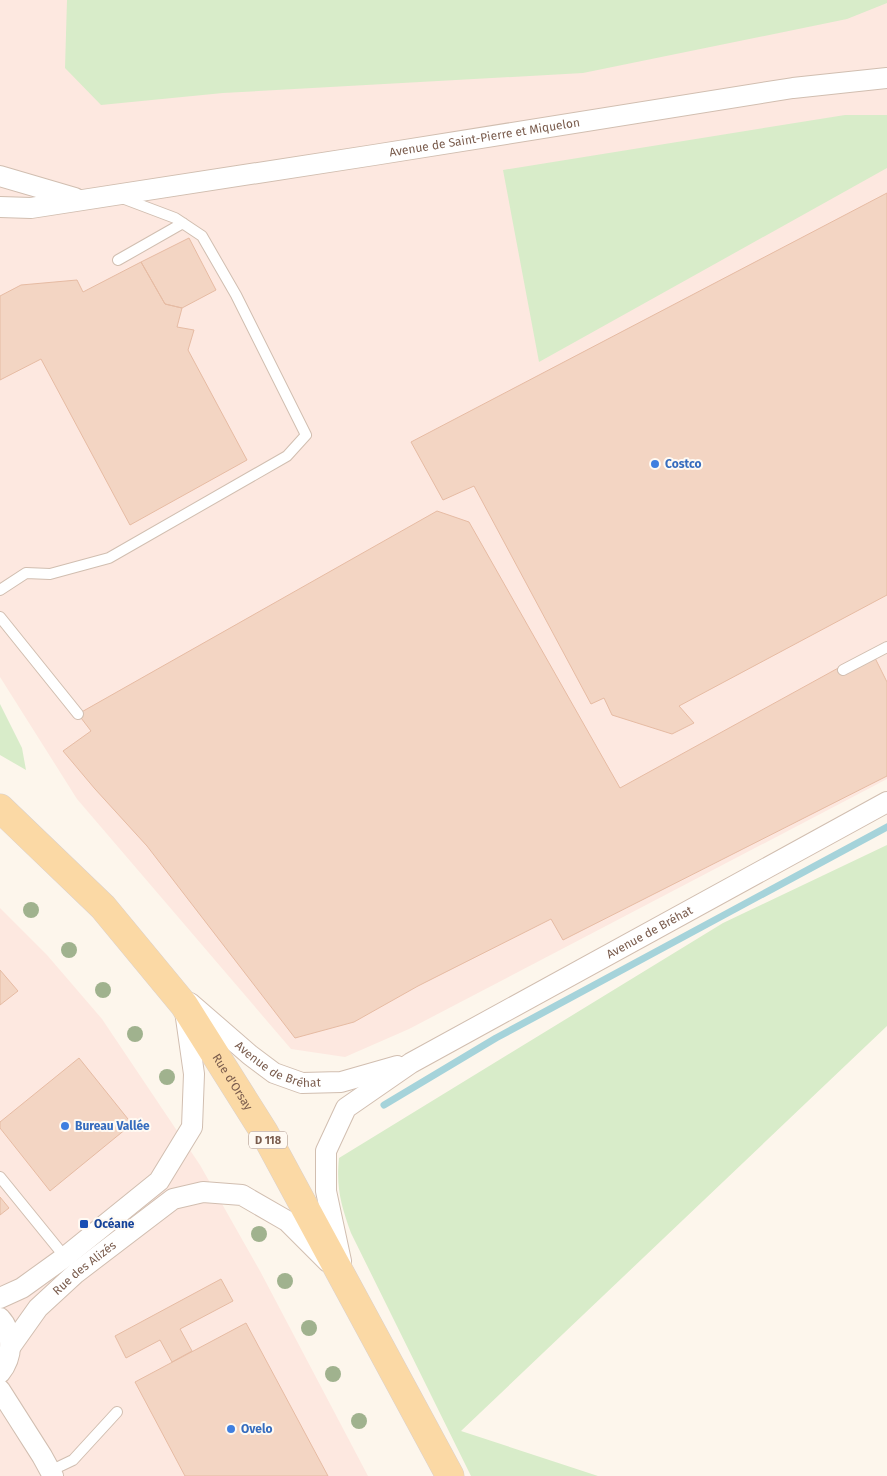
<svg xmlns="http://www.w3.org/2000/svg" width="887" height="1476" font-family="'Fira Sans',sans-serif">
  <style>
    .commercial { fill: #fde8e0 }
    .green { fill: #d8ecc9 }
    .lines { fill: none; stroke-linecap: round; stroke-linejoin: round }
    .stream { stroke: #a5d3da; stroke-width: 7 }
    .building { fill: #f3d5c3; stroke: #e6bba3 }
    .lane-casing { stroke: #d1beb0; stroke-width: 12 }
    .street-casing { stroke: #d1beb0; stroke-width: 22 }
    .primary-casing { stroke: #dad1cd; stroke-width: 29 }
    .lane { stroke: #fff; stroke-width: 10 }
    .street { stroke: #fff; stroke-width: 20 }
    .primary { stroke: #fbd9a5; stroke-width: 28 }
    .tree { fill: #a0b28e }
    .shop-dot { fill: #3f7fe0; stroke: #fffaf3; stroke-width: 2 }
    .transit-dot { fill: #1a4fb4; stroke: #fffaf3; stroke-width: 2 }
    .labels { text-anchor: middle; stroke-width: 4; stroke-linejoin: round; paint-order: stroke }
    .shield { fill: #fffaf3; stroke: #a28b7f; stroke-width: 1 }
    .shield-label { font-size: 11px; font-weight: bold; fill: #7a5c4d }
    .street-label { font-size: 12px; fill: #7a5c4d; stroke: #fffaf3 }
    .shop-label { font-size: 12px; font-weight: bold; fill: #366cbe; stroke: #fffaf3; text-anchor: start }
    .transit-label { font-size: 12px; font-weight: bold; fill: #164399; stroke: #fffaf3; text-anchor: start }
  </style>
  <rect width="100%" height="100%" fill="#fdf6ec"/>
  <path class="commercial" d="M0 0H887V779L409 1029 345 1057 291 1049 77 799 0 677Z
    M0 908 47 955 102 1019 200 1165 260 1271 368 1476H0Z"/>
  <path class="green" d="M67 0H887V3L847 19 583 73 223 93 101 105 65 68Z
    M845 115H887V168L539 362 503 170Z
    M0 704 22 748 26 770 0 755Z
    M887 845V1026L461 1431 598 1476H471L351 1233C341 1205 336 1188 339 1158L723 923Z"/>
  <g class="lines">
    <path class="stream" d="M384 1105 496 1038 887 827"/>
  </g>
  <path class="building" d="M887 193V595L679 706 694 723 672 734 612 715 604 698 591 704 474 486 443 500 411 442Z
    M189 238 216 290 182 308 165 304 141 262Z
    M141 262 165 304 182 308 177 327 194 330 188 350 247 460 130 525 41 359 0 380V296L21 285 77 280 83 292Z
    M437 511 469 522 620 788 871 650 887 682V776L563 940 551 919 418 986 354 1022 295 1038 147 846 95 789 63 751 91 731 78 714Z
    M0 970 18 991 0 1005Z
    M79 1058 132 1124 50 1191 0 1128V1122Z
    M0 1197 9 1208 0 1215Z
    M221 1279 233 1301 180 1329 192 1351 172 1362 160 1340 126 1358 115 1336Z
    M246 1323 328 1476H185L135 1382Z"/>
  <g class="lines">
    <defs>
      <path id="lane" d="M118 260 183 223
        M0 590 26 573 50 574 109 558 287 456 306 435 236 295 202 236 175 218 122 198
        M0 617 78 714
        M843 670 887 647
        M0 1177 65 1257
        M50 1471 73 1460 117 1412"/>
      <g id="street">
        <path d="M0 176 75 198"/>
        <path id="s1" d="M0 207 31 208 374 155 793 88 887 78"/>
        <path id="s2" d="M190 1003 250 1055 274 1073 302 1083 341 1082 397 1066"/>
        <path id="s3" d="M341 1261 326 1191V1151L346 1108 411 1063 887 802"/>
        <path d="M0 1298 22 1288 65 1257 159 1181 192 1127 194 1074 185 1011"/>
        <path d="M0 1318C14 1333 13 1357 0 1373"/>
        <path id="s4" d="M11 1346 38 1308 76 1273 173 1199 203 1192 242 1195 287 1221 328 1262"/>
        <path d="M0 1390 42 1456 53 1476"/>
      </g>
      <g id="primary">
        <path id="s5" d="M0 808 103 907 184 1005 264 1132 450 1476"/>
      </g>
    </defs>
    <use href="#lane" class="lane-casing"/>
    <use href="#street" class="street-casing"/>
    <use href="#primary" class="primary-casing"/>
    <use href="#lane" class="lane"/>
    <use href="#street" class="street"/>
    <use href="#primary" class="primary"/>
  </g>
  <g class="tree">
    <circle cx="31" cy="910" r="8"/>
    <circle cx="69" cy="950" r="8"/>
    <circle cx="103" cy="990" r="8"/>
    <circle cx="135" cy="1034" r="8"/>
    <circle cx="167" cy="1077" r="8"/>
    <circle cx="259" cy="1234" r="8"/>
    <circle cx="285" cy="1281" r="8"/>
    <circle cx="309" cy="1328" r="8"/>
    <circle cx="333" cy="1374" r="8"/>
    <circle cx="359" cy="1421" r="8"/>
  </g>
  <g class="shop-dot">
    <circle cx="655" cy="464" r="5"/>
    <circle cx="65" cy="1126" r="5"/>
    <circle cx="231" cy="1429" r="5"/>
  </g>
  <rect class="transit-dot" x="79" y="1219" width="10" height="10" rx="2.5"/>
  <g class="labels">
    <rect class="shield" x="249" y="1131.5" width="38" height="17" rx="4"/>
    <g class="shield-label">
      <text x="268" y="1144">D 118</text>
    </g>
    <g class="street-label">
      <text dy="4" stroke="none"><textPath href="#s1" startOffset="490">Avenue de Saint-Pierre et Miquelon</textPath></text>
      <text dy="4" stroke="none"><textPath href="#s3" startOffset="510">Avenue de Bréhat</textPath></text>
      <text dy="4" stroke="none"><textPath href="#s2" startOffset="110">Avenue de Bréhat</textPath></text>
      <text dy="4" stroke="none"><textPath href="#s5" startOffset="361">Rue d'Orsay</textPath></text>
      <text dy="4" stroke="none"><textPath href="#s4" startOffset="108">Rue des Alizés</textPath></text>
    </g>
    <g class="shop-label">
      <text x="665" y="468">Costco</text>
      <text x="75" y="1130">Bureau Vallée</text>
      <text x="241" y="1433">Ovelo</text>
    </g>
    <g class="transit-label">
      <text x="94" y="1228">Océane</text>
    </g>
  </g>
</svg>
